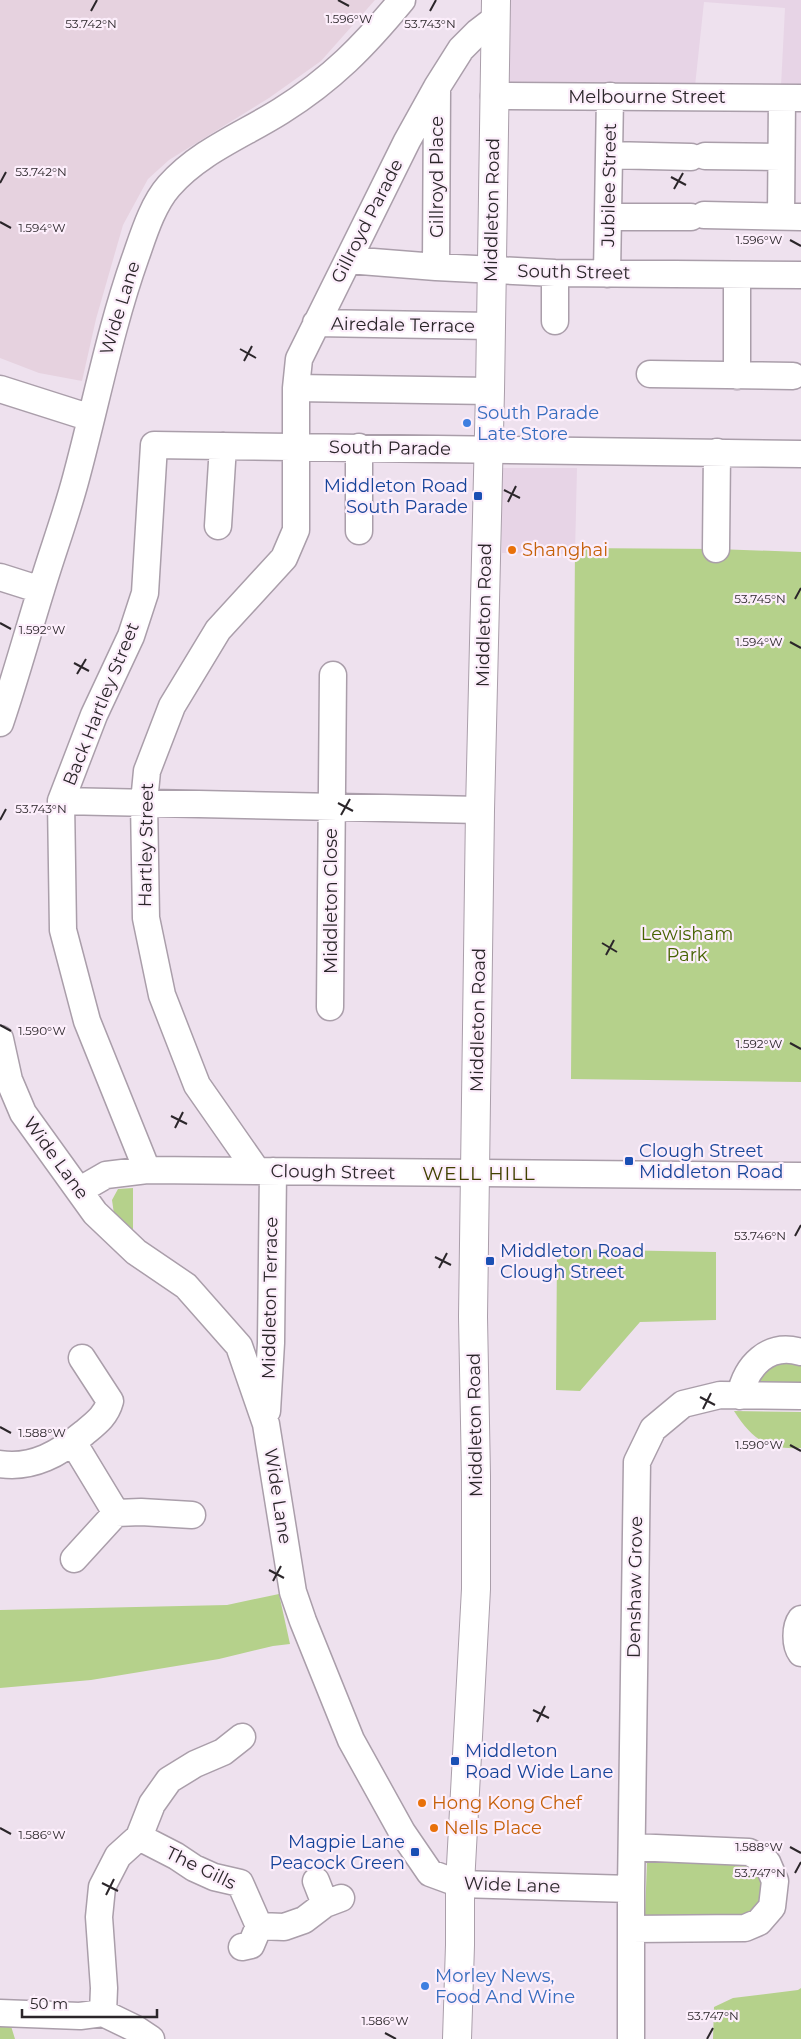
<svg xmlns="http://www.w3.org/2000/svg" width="801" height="2039" font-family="Montserrat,sans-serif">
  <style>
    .built { fill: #e7d4e6 }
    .industrial { fill: #e6d2df }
    .green { fill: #b5d18b }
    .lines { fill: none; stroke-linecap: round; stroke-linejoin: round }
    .minor-casing { stroke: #aa9eaa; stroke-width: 29 }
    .major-casing { stroke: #aa9eaa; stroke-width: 30 }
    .minor { stroke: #fff; stroke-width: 26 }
    .major { stroke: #fff; stroke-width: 28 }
    .ticks { fill: none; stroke: #2b262a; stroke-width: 2 }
    .shop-dot { fill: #3f7fe0; stroke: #fceefb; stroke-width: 2 }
    .transit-dot { fill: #1a4fb4; stroke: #fceefb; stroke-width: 2 }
    .food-dot { fill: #e8710a; stroke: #fceefb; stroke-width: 2 }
    .labels { text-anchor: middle; stroke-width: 4.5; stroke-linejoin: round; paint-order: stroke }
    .street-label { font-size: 18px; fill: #2b262a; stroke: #fceefb }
    .shop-label { font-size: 18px; fill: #366cbe; stroke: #fceefb; text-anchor: start }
    .transit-label { font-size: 18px; fill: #164399; stroke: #fceefb; text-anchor: start }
    .food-label { font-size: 18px; fill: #c56008; stroke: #fceefb; text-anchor: start }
    .park-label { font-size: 18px; fill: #466201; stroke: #fceefb }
    .neighbourhood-label { font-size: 19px; letter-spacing: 1px; fill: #414100; stroke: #fceefb }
    .ticks-label { font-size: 12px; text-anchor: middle; fill: #2b262a; stroke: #fceefb; stroke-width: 4.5; stroke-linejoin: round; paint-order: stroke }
  </style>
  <rect width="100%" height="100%" fill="#eee1ee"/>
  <path class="built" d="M509 0H801V86H781L785 8 704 2 695 86 506 82Z
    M502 468H577L575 554 502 553Z"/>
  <path class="industrial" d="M0 0H375L321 61 269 98 169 160 148 179 123 225 96 319 82 381 39 373 0 358Z"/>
  <path class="green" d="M575 548 716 549 801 552V1082L571 1079Z
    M133 1188V1230L114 1214 112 1200 118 1189Z
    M557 1249 716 1252V1320L640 1322 580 1391 556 1390Z
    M801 1362V1382H753L771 1364Z
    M734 1411 801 1412V1448C767 1450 752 1439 734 1411Z
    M279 1594 290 1644 273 1646 219 1659 91 1680 0 1688V1610L227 1605Z
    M653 1857 743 1859 760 1872 766 1892 751 1918 650 1919 645 1915 647 1862Z
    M801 1988V2039H713L714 2007 733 1998 798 1990Z
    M0 2025 11 2026 15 2039H0Z"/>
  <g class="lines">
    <defs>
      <path id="minor" d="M494 96 801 98
        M609 155 691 157
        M705 156 781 157
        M704 215 801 217
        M781 216 782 98
        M608 217H691
        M348 260 436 267 555 273 801 275
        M436 267 437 90
        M555 273V321
        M607 274 610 96
        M316 323 491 326
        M650 374 793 376
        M737 376V275
        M296 388 490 391
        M0 389 91 418
        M359 447V531
        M218 526 223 446
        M716 549 717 452
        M0 577 41 590
        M0 723C15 679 27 635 41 590 52 553 66 516 76 478 96 404 110 329 136 256 144 233 153 204 169 186 200 151 243 135 281 111 332 79 364 46 402 0
        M61 801 480 810
        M330 1007 333 675
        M0 1039 9 1080 23 1113 95 1213 136 1252 186 1286 239 1346 266 1424 293 1592 303 1621 351 1740 402 1832 430 1873 460 1884 631 1889
        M147 1170 87 1021 63 930 61 801 94 715 131 636 145 593 154 445 801 454
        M257 1171 197 1085 162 995 146 918 144 802 147 771 172 706 218 630 284 558 296 530V388L299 359 407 141 437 87 461 49 478 32 495 19
        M80 1190 106 1175 147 1170 801 1176
        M740 1396C746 1366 768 1342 801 1352
        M267 1411 271 1343 273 1171
        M73 1442 116 1513
        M0 1464C33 1469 60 1453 84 1433 96 1423 106 1416 110 1401L82 1358
        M74 1559 116 1513 141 1512 192 1515
        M801 1619C795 1627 795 1645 801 1653
        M139 1837 176 1856 194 1868 214 1877 240 1883 259 1926 284 1927 304 1920 325 1904 341 1898
        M316 1881 325 1904
        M632 1929 745 1928 759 1922 772 1907 775 1881 767 1862 749 1852 632 1847
        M242 1947 251 1945 259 1926
        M0 2013 80 2016 103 2013 136 2029 151 2039
        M103 2013 104 1988 99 1917 102 1887 118 1856 139 1837 152 1804 169 1780 195 1764 223 1752 242 1737
        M631 2039V1889L637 1462 653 1429 683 1404 720 1395 801 1396"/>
      <path id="major" d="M457 2039 460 1945V1884L476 1589V1476L473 1317 480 810 490 391 496 0"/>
    </defs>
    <use href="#minor" class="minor-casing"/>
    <use href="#major" class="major-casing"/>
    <use href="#minor" class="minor"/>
    <use href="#major" class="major"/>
  </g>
  <path class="ticks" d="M338 0 349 6M91 11 97 0M430 11 436 0M671 177 686 185M0 183 6 172M674 189 683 173M0 222 11 228M790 240 801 246M240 349 256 358M244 361 252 346M504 490 520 498M508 502 516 486M795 599 801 588M0 623 11 629M790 642 801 648M74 663 89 671M77 674 86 659M338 803 353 811M341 815 350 799M0 820 6 809M602 943 617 952M606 955 614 940M0 1025 11 1031M790 1043 801 1049M171 1116 187 1124M175 1128 183 1112M795 1236 801 1225M435 1257 451 1265M439 1268 447 1253M700 1397 715 1405M703 1409 711 1393M0 1427 11 1433M790 1445 801 1451M269 1570 284 1578M273 1581 281 1566M533 1710 549 1718M537 1722 545 1706M0 1828 11 1834M790 1847 801 1853M795 1873 801 1862M102 1883 118 1891M106 1895 114 1879M385 2033 396 2039M707 2039 713 2028"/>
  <g class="shop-dot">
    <circle cx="467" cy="423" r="5"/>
    <circle cx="425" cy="1986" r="5"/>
  </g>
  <g class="transit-dot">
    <rect x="473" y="491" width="10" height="10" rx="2.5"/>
    <rect x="624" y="1156" width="10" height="10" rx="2.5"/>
    <rect x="485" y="1256" width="10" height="10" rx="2.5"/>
    <rect x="450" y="1756" width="10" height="10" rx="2.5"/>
    <rect x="410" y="1847" width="10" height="10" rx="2.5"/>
  </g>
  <g class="food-dot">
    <circle cx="512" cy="550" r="5"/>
    <circle cx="422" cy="1803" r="5"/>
    <circle cx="434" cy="1828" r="5"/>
  </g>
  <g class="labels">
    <g class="street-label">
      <text x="647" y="103">Melbourne Street</text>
      <text transform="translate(437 177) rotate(-90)" y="6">Gillroyd Place</text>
      <text transform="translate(609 185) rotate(-89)" y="6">Jubilee Street</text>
      <text transform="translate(492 210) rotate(-89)" y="6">Middleton Road</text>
      <text transform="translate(367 221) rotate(-63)" y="6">Gillroyd Parade</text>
      <text transform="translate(574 272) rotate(1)" y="6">South Street</text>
      <text transform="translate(120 308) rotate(-73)" y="6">Wide Lane</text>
      <text transform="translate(403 325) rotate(1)" y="6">Airedale Terrace</text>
      <text transform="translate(390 448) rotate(1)" y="6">South Parade</text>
      <text transform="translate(484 615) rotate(-89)" y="6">Middleton Road</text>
      <text transform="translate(101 704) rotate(-68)" y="6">Back Hartley Street</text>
      <text transform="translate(146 845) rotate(-89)" y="6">Hartley Street</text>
      <text transform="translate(331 901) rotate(-90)" y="6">Middleton Close</text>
      <text transform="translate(478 1020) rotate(-89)" y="6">Middleton Road</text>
      <text transform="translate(56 1158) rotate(54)" y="6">Wide Lane</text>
      <text transform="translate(333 1172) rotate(1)" y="6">Clough Street</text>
      <text transform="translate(270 1298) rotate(-89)" y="6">Middleton Terrace</text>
      <text transform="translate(475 1425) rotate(-91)" y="6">Middleton Road</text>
      <text transform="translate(278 1496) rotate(81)" y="6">Wide Lane</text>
      <text transform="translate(635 1587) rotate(-89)" y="6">Denshaw Grove</text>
      <text transform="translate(201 1868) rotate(26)" y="6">The Gills</text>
      <text transform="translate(512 1885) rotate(2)" y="6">Wide Lane</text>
    </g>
    <g class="shop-label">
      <text x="477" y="419">South Parade<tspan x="477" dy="21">Late Store</tspan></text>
      <text x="435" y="1982">Morley News,<tspan x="435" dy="21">Food And Wine</tspan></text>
    </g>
    <g class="transit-label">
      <text x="468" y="492" text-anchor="end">Middleton Road<tspan x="468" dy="21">South Parade</tspan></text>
      <text x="639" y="1157">Clough Street<tspan x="639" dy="21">Middleton Road</tspan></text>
      <text x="500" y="1257">Middleton Road<tspan x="500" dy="21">Clough Street</tspan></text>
      <text x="465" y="1757">Middleton<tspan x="465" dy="21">Road Wide Lane</tspan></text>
      <text x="405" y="1848" text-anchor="end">Magpie Lane<tspan x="405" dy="21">Peacock Green</tspan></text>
    </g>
    <g class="food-label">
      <text x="522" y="556">Shanghai</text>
      <text x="432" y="1809">Hong Kong Chef</text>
      <text x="444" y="1834">Nells Place</text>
    </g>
    <g class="park-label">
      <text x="687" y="940">Lewisham<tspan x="687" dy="21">Park</tspan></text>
    </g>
    <g class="neighbourhood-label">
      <text x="479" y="1180">WELL HILL</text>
    </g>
  </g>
  <g class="ticks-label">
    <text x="349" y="23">1.596°W</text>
    <text x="91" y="28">53.742°N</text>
    <text x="430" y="28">53.743°N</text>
    <text x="41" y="176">53.742°N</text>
    <text x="42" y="232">1.594°W</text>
    <text x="759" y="244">1.596°W</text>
    <text x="760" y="603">53.745°N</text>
    <text x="42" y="634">1.592°W</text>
    <text x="759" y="646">1.594°W</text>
    <text x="41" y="813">53.743°N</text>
    <text x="42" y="1035">1.590°W</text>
    <text x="759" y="1048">1.592°W</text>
    <text x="760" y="1240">53.746°N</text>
    <text x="42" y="1437">1.588°W</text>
    <text x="759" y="1449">1.590°W</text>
    <text x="42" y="1839">1.586°W</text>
    <text x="759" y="1851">1.588°W</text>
    <text x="760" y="1877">53.747°N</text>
    <text x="713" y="2020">53.747°N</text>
    <text x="385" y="2025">1.586°W</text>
  </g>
  <path d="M22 2009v8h135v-8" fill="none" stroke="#2b262a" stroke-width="2.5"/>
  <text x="30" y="2009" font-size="15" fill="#2b262a" stroke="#fceefb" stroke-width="4" paint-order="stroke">50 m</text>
</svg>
